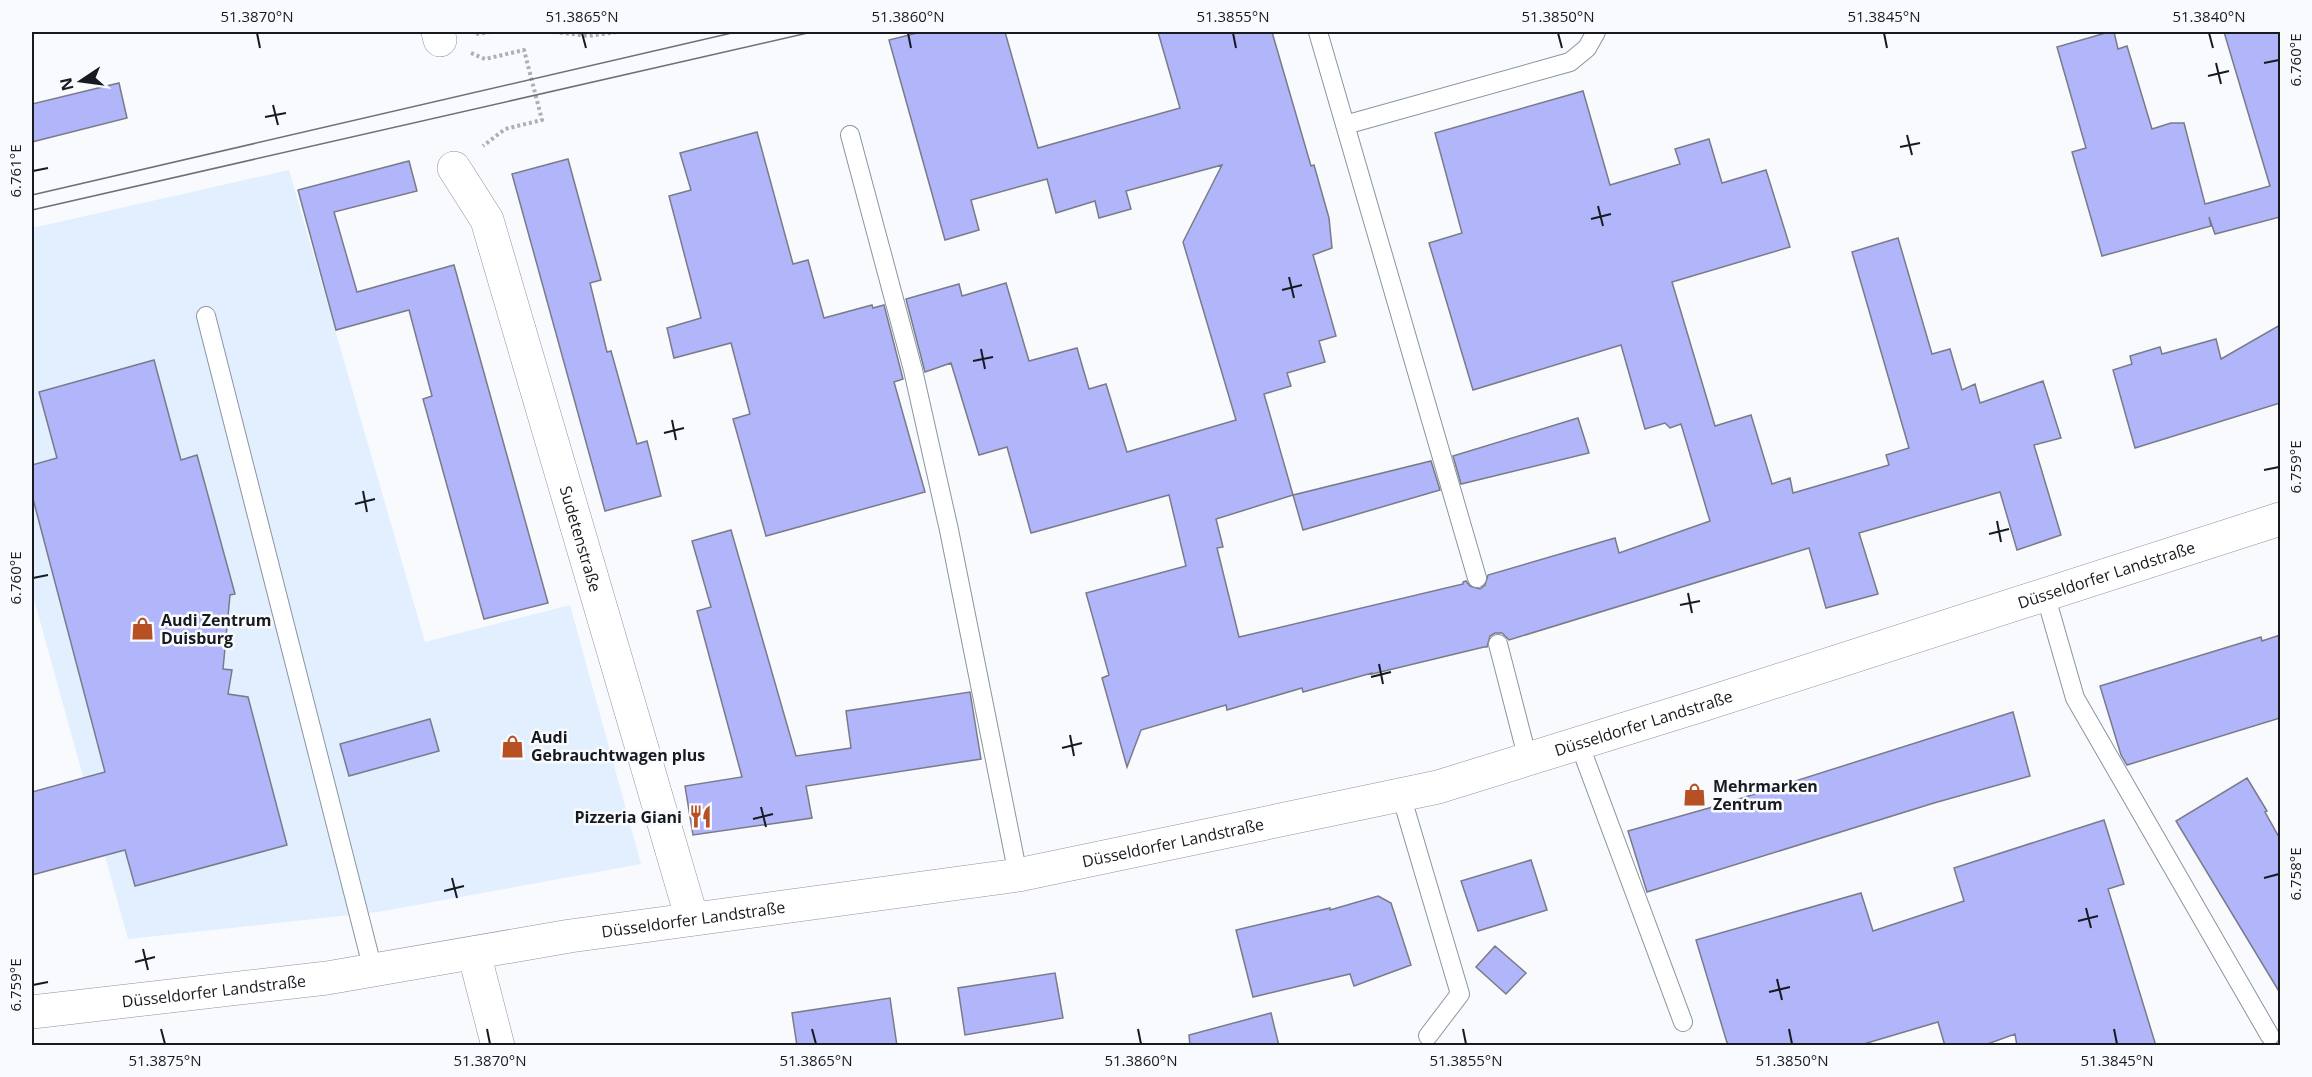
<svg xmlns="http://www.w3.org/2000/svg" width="2312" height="1077" font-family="'Open Sans',sans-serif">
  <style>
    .built { fill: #e1efff }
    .building { fill: #b1b5f9; stroke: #797b89; stroke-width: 1.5 }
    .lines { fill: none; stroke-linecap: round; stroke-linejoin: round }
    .lane-casing { stroke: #8a95a1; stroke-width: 20 }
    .street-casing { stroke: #8a95a1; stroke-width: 34 }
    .secondary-casing { stroke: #8a95a1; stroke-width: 34 }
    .path { stroke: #adb0b3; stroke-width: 4; stroke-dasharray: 3 3; stroke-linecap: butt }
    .lane { stroke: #fff; stroke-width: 18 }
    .street { stroke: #fff; stroke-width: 33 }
    .secondary { stroke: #fff; stroke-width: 33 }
    .tram { stroke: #6d7075; stroke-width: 1.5 }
    .ticks { fill: none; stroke: #171b20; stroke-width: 2 }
    .labels { text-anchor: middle; stroke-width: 5; stroke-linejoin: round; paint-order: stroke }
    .street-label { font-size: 16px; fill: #171b20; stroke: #f8fafd }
    .poi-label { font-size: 16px; font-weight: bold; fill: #171b20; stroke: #f8fafd; text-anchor: start }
    .neatline { fill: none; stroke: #171b20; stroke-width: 2 }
    .ticks-label { font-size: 15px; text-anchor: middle; fill: #171b20 }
  </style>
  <rect width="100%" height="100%" fill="#f8fafd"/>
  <path class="built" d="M289 170 425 642 570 605 641 864 378 912 128 939 32 592V228Z"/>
  <path class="building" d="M921 32H1005L1038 148 1180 108 1158 32H1272L1311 166 1314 165 1329 218 1332 248 1313 255 1336 336 1319 341 1325 362 1287 373 1291 386 1264 394 1293 495 1431 461 1440 490 1303 530 1293 495 1216 519 1223 547 1217 548 1239 637 1463 584V582L1466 581 1470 586 1480 589 1485 585 1488 575 1615 538 1619 553 1710 521 1681 424 1670 428 1665 423 1645 429 1621 345 1473 390 1429 243 1462 233 1435 133 1583 91 1610 185 1680 164 1675 149 1709 139 1722 183 1766 170 1790 247 1672 282 1715 426 1751 415 1772 484 1790 478 1793 493 1889 465 1886 455 1909 448 1852 252 1898 238 1932 354 1950 349 1962 390 1975 384 1980 403 2043 381 2061 438 2034 445 2061 535 2017 550 2000 492 1859 533 1878 594 1826 608 1809 548 1509 640 1502 633H1495L1490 636 1487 647H1484L1372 674V673L1303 692 1302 688 1227 710 1226 705 1141 730 1127 767 1102 678 1109 675 1086 593 1186 566 1169 495 1031 533 1007 447 979 455 951 363 925 372 906 299 959 284 962 296 1006 283 1029 361 1077 348 1089 389 1106 384 1127 452 1236 420 1183 242 1222 165 1126 191 1131 209 1099 218 1095 201 1056 213 1047 179 971 200 979 230 945 240 889 40Z
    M2109 32H2114L2118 49 2127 46 2152 129 2171 123H2184L2205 204 2270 186 2224 32H2280V217L2215 234 2209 217 2211 226 2102 256 2072 152 2086 148 2057 47Z
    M119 83 127 118 32 142V104Z
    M757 132 793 264 808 260 824 318 872 305 873 308 884 305 903 379 894 382 925 492 766 536 733 419 750 414 731 343 674 358 667 328 701 318 669 196 691 190 680 153Z
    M568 159 601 280 590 283 607 352 611 351 637 444 647 441 661 496 605 511 512 174Z
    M409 161 417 191 334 212 357 292 454 265 548 603 484 619 423 399 432 396 409 310 336 330 298 190Z
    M2280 325V403L2135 448 2113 370 2132 364 2130 356 2160 347 2162 354 2216 339 2221 359Z
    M154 360 181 460 197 455 235 594 230 595 223 669 232 670 228 694 248 697 287 845 135 886 125 850 32 875V792L105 772 32 495V465L57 458 39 392Z
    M1578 418 1589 453 1461 484 1453 456Z
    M731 530 796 756 851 748 846 711 970 692 981 759 806 786 812 818 693 835 685 786 742 777 697 611 711 607 692 541Z
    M2280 635V718L2127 765 2121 755 2100 686 2261 637 2262 641Z
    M2013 712 2030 776 1934 803 1647 892 1628 831 1723 804Z
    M430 719 439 751 349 776 340 744Z
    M2247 778 2267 811 2265 812 2280 839V993L2176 821Z
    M2104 820 2124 884 2108 889 2156 1046H2017L2015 1034 1982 1046H1945L1938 1022 1857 1046H1728L1696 940 1861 893 1873 931 1964 901 1954 868Z
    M1531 860 1547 910 1478 931 1461 881Z
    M1378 896 1391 903 1411 965 1354 986 1350 974 1253 997 1236 930 1330 908V910Z
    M1495 946 1526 973 1506 994 1476 967Z
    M1055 973 1063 1018 965 1035 958 988Z
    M890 998 897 1046H797L792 1013Z
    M1271 1013 1279 1046H1190L1189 1035Z"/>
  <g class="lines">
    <defs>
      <path id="lane" d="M1318 32 1477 578
        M1345 125 1570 62 1587 48 1596 32
        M850 135 913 370 949 530 1018 875
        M206 316 373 970
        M2045 594 2075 698 2270 1036
        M1498 644 1528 760
        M1579 743 1683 1022
        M1401 795 1460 994 1428 1036"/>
      <g id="street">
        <path d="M438 32 440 40"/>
        <path id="s1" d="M454 168 487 220 692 919"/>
        <path d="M474 953 498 1046"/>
      </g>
      <g id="secondary">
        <path id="s2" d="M32 1012 327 978 570 936 1018 875 1438 787 1699 706 2280 519"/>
      </g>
    </defs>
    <use href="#lane" class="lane-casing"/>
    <use href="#street" class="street-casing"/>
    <use href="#secondary" class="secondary-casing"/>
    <path class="path" d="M554 32 589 36 617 32
      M476 34 490 32
      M471 53 485 59 524 50 542 120 505 129 483 146"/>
    <use href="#lane" class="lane"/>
    <use href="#street" class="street"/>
    <use href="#secondary" class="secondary"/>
    <path class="tram" d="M32 195 736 32
      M32 210 812 32"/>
  </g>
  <path class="ticks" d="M257 33 260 48M582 33 586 48M908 33 911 48M1233 33 1236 48M1558 33 1562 48M1884 33 1887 48M2209 33 2213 48M2216 63 2221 84M2264 63 2279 60M2208 76 2229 71M273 105 278 125M265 117 286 113M1907 135 1912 155M1900 147 1920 143M33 171 48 168M1598 206 1603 226M1591 219 1611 214M1289 277 1294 298M1282 290 1302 285M981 349 985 369M973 361 993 357M672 420 676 440M664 433 684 428M2264 470 2279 467M363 491 367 512M355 504 375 499M1997 521 2001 542M1989 534 2009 529M33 578 48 575M1688 593 1692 613M1680 605 1700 601M1379 664 1383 684M1371 677 1391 672M1070 735 1074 756M1062 748 1082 743M761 807 766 827M753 819 773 814M452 878 457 898M2264 878 2279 874M444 891 464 886M2086 908 2091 928M2078 921 2098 916M143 949 148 970M135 962 155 957M1777 979 1782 1000M33 985 48 982M1769 992 1790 987M161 1029 165 1044M487 1029 490 1044M812 1029 816 1044M1138 1029 1141 1044M1463 1029 1466 1044M1789 1029 1792 1044M2114 1029 2117 1044"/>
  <defs>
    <symbol id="shop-bare" viewBox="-9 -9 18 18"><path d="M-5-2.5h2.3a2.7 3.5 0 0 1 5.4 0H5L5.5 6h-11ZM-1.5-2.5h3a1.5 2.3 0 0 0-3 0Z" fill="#b75124" stroke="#f8fafd" stroke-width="2.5" paint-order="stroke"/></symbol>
    <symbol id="restaurant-bare" viewBox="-9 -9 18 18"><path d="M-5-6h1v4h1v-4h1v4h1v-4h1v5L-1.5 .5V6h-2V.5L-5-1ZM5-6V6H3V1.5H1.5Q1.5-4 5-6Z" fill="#b75124" stroke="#f8fafd" stroke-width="2.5" paint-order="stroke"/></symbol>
  </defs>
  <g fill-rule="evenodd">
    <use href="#shop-bare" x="126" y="612" width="33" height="33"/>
    <use href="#shop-bare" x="496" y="730" width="33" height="33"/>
    <use href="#shop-bare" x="1678" y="778" width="33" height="33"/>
    <use href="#restaurant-bare" x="684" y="800" width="33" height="33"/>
  </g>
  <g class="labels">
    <g class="street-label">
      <text dy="6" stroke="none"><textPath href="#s1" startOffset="394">Sudetenstraße</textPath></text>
      <text dy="6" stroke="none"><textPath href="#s2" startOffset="2126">Düsseldorfer Landstraße</textPath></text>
      <text dy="6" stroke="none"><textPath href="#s2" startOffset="1640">Düsseldorfer Landstraße</textPath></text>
      <text dy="6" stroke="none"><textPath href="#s2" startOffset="1154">Düsseldorfer Landstraße</textPath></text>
      <text dy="6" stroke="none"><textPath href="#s2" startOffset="668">Düsseldorfer Landstraße</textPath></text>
      <text dy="6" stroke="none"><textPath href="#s2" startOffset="183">Düsseldorfer Landstraße</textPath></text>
    </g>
    <g class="poi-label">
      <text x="161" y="626">Audi Zentrum<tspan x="161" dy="18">Duisburg</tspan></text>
      <text x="531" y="743">Audi<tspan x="531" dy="18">Gebrauchtwagen plus</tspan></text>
      <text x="1713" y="792">Mehrmarken<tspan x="1713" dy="18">Zentrum</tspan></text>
      <text x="682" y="823" text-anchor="end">Pizzeria Giani</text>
    </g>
  </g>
  <rect width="2312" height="1077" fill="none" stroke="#f8fafd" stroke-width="66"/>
  <g transform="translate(81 81) rotate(257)" stroke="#f8fafd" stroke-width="4.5" paint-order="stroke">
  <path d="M0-4.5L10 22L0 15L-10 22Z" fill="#171b20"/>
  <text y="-9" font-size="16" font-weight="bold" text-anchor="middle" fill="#171b20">N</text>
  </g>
  <rect x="33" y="33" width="2246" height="1011" class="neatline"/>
  <g class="ticks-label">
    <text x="257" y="22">51.3870°N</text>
    <text x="582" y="22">51.3865°N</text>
    <text x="908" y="22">51.3860°N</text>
    <text x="1233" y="22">51.3855°N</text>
    <text x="1558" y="22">51.3850°N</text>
    <text x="1884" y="22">51.3845°N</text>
    <text x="2209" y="22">51.3840°N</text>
    <text transform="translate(2296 60) rotate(-90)" y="5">6.760°E</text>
    <text transform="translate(16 171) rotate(-90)" y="5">6.761°E</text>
    <text transform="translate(2296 467) rotate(-90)" y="5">6.759°E</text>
    <text transform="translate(16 578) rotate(-90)" y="5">6.760°E</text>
    <text transform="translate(2296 874) rotate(-90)" y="5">6.758°E</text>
    <text transform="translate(16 985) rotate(-90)" y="5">6.759°E</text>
    <text x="165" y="1066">51.3875°N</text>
    <text x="490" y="1066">51.3870°N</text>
    <text x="816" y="1066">51.3865°N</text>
    <text x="1141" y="1066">51.3860°N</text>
    <text x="1466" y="1066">51.3855°N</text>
    <text x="1792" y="1066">51.3850°N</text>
    <text x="2117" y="1066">51.3845°N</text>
  </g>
</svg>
